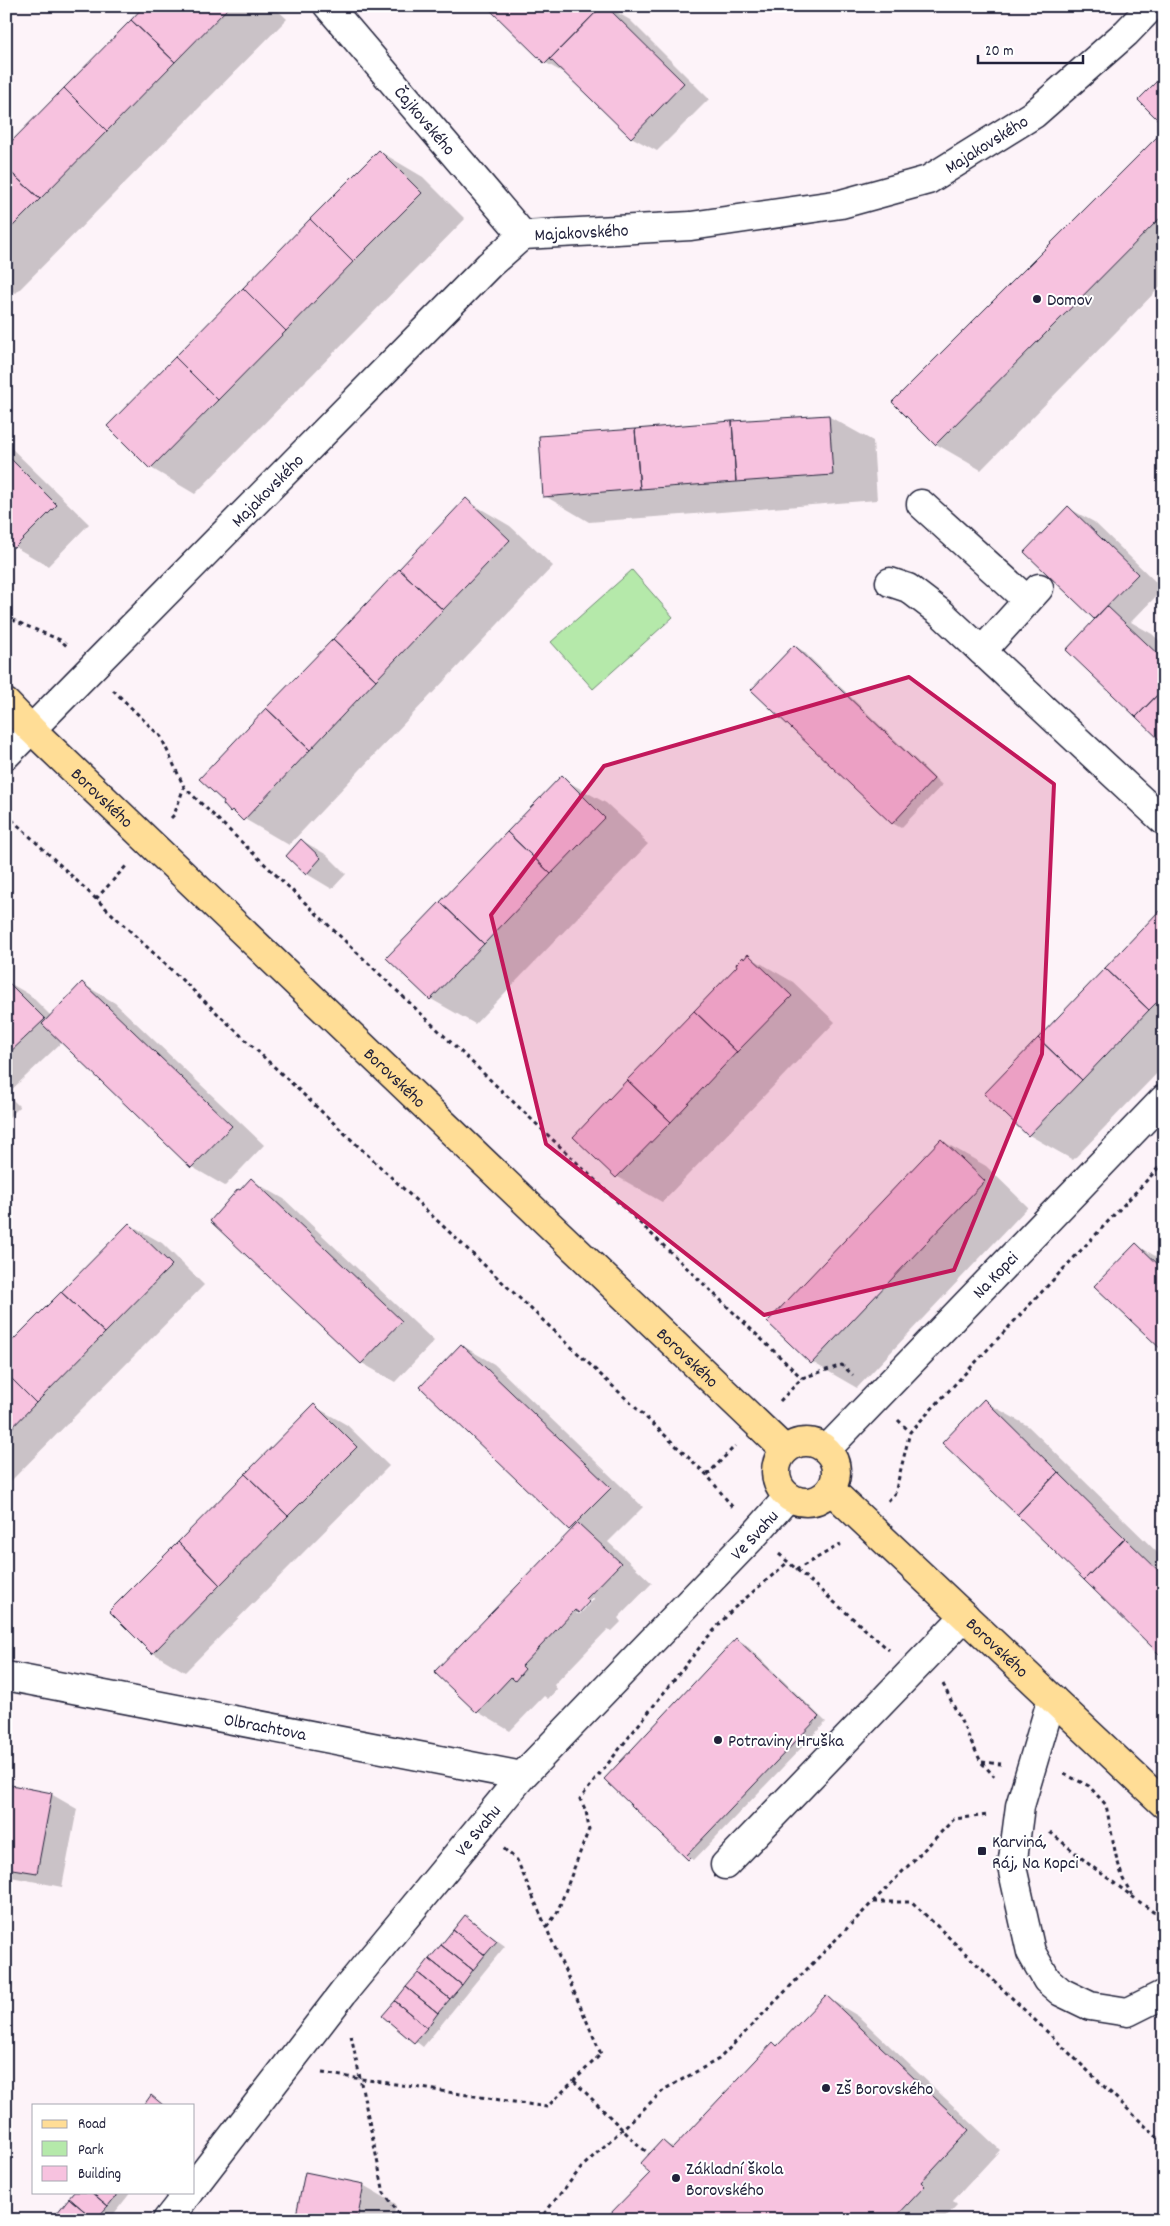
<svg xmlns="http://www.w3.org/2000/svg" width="1170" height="2226" font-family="Dekko,sans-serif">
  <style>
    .green { fill: #b5e9aa; stroke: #6c8672 }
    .shadow { fill: #0003; fill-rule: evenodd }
    .building { fill: #f7c2df; stroke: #22223b }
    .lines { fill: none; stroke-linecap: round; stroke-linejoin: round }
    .minor-casing { stroke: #22223b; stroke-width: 31 }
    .major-casing { stroke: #22223b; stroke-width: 31 }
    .path { stroke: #22223b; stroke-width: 3; stroke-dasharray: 4 4; stroke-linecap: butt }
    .minor { stroke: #fff; stroke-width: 28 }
    .major { stroke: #ffdd96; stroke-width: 28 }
    .marked { fill: #c2185b; fill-opacity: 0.2; stroke: #c2185b; stroke-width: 4; stroke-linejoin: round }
    .poi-dot { fill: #22223b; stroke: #fff; stroke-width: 2 }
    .labels { text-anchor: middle; stroke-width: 4; stroke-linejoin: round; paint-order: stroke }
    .street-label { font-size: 18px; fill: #22223b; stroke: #fff }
    .poi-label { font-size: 18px; fill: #22223b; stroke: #fff; text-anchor: start }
  </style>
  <rect width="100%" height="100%" fill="#fdf3f9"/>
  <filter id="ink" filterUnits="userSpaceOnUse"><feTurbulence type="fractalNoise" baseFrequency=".02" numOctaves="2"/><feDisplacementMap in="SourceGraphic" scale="10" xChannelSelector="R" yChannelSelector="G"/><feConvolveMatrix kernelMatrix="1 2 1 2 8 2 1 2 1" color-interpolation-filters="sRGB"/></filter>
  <g filter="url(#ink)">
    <path class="green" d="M632 570 673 617 593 689 551 642Z"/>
    <path class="shadow" d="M146 6H273L287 19 16 293 6 288V148Z
      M488 6H606L630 20 709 99 657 151 631 137 571 77 546 63Z
      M1164 132V283L981 470 936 444 894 403Z
      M379 151 423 177 465 219 195 494 151 468Z
      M828 416 873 441 877 500 589 522 545 496Z
      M6 443 89 524 48 566 15 547 6 538Z
      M466 500 510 526 553 566 289 845 231 811Z
      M1068 508 1094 522 1163 589 1131 622 1152 634 1164 645V742L1097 619 1026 552Z
      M795 646 803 651 942 785 901 828 892 823Z
      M561 778 606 803 644 838 642 839 648 844 475 1024 431 999Z
      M301 840 327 855 346 874 332 889 307 874 287 856Z
      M1159 913 1164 916V1066L1073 1160 1029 1135Z
      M748 956 793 982 835 1022 662 1202 618 1177 574 1136Z
      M6 981 30 995 51 1016 83 984 115 1003 264 1145 225 1186 192 1167 62 1042 7 1094 20 1107 6 1120Z
      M942 1141 986 1166 1028 1207 857 1388 812 1362Z
      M251 1180 284 1199 434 1341 395 1382 362 1363 212 1221Z
      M129 1224 162 1243 204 1285 6 1486V1349Z
      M1136 1245 1164 1261V1351Z
      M461 1345 494 1364 643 1507 608 1542 652 1583 618 1618 621 1622 612 1631 608 1629 554 1685 557 1689 548 1699 544 1696 510 1731 478 1712 573 1531ZM593 1597 594 1599 580 1614H576Z
      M984 1401 1028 1426 1164 1559V1655L1160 1653Z
      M314 1406 347 1425 389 1466 185 1672 153 1653Z
      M737 1639 745 1644 826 1722 694 1860 686 1856Z
      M6 1785 51 1794 77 1809 62 1887 6 1876Z
      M465 1917 505 1946 423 2047 384 2016Z
      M826 1997 858 2016 1000 2150 953 2201 957 2205 943 2220H606L651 2173 663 2142 674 2148 773 2044 778 2047Z
      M363 2185 396 2204 393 2220H297Z
      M75 2192H131L109 2220H54Z"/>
    <path class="building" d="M144 6H230L175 62 131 20Z
      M486 6H595L598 10 545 64Z
      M602 6H606L684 83 631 138 550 59Z
      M131 20 175 62 107 131 64 88Z
      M1164 74V126L1138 100Z
      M64 88 107 131 40 199 6 168V147Z
      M1164 130V214L935 445 892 402Z
      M379 150 422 193 353 262 310 219Z
      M6 168 40 199 6 233Z
      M310 219 353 262 286 331 243 288Z
      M243 288 286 331 218 400 175 357Z
      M175 357 218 400 150 469 107 426Z
      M829 415 833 475 736 482 732 421Z
      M732 421 736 482 640 489 635 429Z
      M635 429 640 489 543 497 539 436Z
      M6 454 57 505 14 548 6 540Z
      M466 498 510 540 443 610 399 569Z
      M1068 506 1138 574 1094 619 1024 552Z
      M399 569 443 610 376 680 333 639Z
      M1107 606 1164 660V688L1136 717 1066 650Z
      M333 639 376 680 310 750 266 708Z
      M794 645 934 779 892 824 751 690Z
      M1164 688V744L1136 717Z
      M266 708 310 750 243 821 232 810 230 812 223 804 224 802 199 779Z
      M562 775 605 818 551 874 507 832Z
      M507 832 551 874 484 944 440 902Z
      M301 839 321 858 306 875 286 856Z
      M440 902 484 944 430 1000 386 958Z
      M1159 911 1164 916V995L1149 1010 1105 968Z
      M748 954 792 996 737 1052 694 1011 737 966 736 964 743 957 744 959Z
      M1105 968 1149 1010 1082 1080 1038 1038Z
      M6 980 45 1019 6 1056Z
      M82 982 232 1126 191 1168 42 1024Z
      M694 1011 737 1052 671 1122 627 1080Z
      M1038 1038 1082 1080 1028 1136 984 1094Z
      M627 1080 671 1122 616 1178 573 1137Z
      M941 1139 985 1181 811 1364 767 1322Z
      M251 1178 402 1321 361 1364 210 1221 238 1189 240 1190Z
      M129 1223 172 1265 105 1333 61 1292Z
      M1136 1243 1164 1270V1352L1094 1286Z
      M61 1292 105 1333 36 1403 6 1373V1347Z
      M461 1344 611 1488 569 1530 420 1387Z
      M6 1373 36 1403 6 1434Z
      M984 1399 1058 1472 1017 1515 942 1443Z
      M314 1404 357 1447 288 1516 245 1474Z
      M1058 1472 1125 1538 1084 1580 1017 1515Z
      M245 1474 288 1516 220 1585 178 1542Z
      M578 1523 621 1563 586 1599 589 1602 579 1613 575 1610 522 1666 525 1669 515 1681 511 1677 477 1713 434 1672Z
      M1125 1538 1164 1576V1649L1159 1654 1084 1580Z
      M178 1542 220 1585 152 1654 109 1611Z
      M736 1638 819 1717 687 1855 690 1858 688 1860 604 1779Z
      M6 1784 52 1793 37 1873 6 1868Z
      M465 1915 497 1941 485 1955 453 1930Z
      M453 1930 485 1955 473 1970 441 1945Z
      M441 1945 473 1970 462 1985 429 1959Z
      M429 1959 462 1985 450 1999 418 1973Z
      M418 1973 450 1999 438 2013 406 1987Z
      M406 1987 438 2013 427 2028 395 2001Z
      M826 1995 969 2130 921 2182 925 2186 893 2220H604L650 2173 640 2164 662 2140 672 2149 773 2042 777 2046Z
      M395 2001 427 2028 414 2043 382 2016Z
      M151 2095 163 2105H144Z
      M305 2172 364 2184 357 2220H295Z
      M74 2192H91L108 2206 95 2220 69 2198Z
      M91 2192H119L108 2206Z
      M69 2198 95 2220H65L57 2213Z
      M57 2213 65 2220H52Z"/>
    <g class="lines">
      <defs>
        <g id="minor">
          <path id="s1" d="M328 6 523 235"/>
          <path d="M921 504 1027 600"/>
          <path d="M890 582 908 588 942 614 1164 821"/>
          <path d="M982 651 1039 588"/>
          <path id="s2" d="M6 755 489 265 523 235 691 226 841 204 928 180 1034 114 1126 33 1152 6"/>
          <path id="s3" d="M827 1449 1164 1099"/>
          <path id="s4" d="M6 1676 522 1776"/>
          <path d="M1052 1698 1020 1806 1012 1867 1031 1952 1047 1980 1061 1992 1090 2006 1128 2012 1164 1994"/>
          <path d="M725 1865 965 1616"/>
          <path id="s5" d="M194 2186 343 1993 522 1776 757 1532 788 1497"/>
          <path d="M167 2220 189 2192"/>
        </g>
        <g id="major">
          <path id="s6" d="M6 703 32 730 785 1450"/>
          <circle cx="806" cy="1472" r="30"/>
          <path id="s7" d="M831 1490 1164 1804"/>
        </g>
      </defs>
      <use href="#minor" class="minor-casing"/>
      <use href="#major" class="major-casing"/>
      <path class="path" d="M6 615 10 619 60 640 67 646
        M6 623 10 619
        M113 690 161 737 184 787 802 1378
        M6 814 707 1475 734 1509
        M171 818 174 815 184 787
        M96 899 127 865
        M780 1401 802 1378 842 1365 853 1375
        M898 1420 910 1432
        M707 1475 735 1446
        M888 1501 895 1493 910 1432 1164 1162
        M779 1554 889 1650
        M796 1570 841 1544
        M943 1684 981 1762 994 1776
        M982 1762 1001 1764
        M1064 1774 1089 1786 1106 1805 1116 1856 1123 1879 1132 1895
        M1050 1832 1090 1865 1164 1920
        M873 1902H912L1164 2144
        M547 1927 557 1913 589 1829 586 1811 580 1799 707 1638 733 1609 788 1562
        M351 2035 384 2193 403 2220
        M322 2073 547 2107 601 2054 517 1860 503 1848
        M574 2081 635 2142 649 2154
        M539 2220 582 2167 665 2089 719 2059 954 1819 988 1815"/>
      <use href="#minor" class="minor"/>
      <use href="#major" class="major"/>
    </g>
  </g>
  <path class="marked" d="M909 677 1054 784 1042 1054 954 1270 764 1315 546 1144 491 915 604 766Z"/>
  <g class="poi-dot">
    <circle cx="1037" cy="299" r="5"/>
    <circle cx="718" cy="1740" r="5"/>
    <rect x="977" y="1846" width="10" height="10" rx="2.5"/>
    <circle cx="826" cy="2088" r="5"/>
    <circle cx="676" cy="2178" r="5"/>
  </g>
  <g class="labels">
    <g class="street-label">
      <text dy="6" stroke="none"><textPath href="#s1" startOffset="150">Čajkovského</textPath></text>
      <text dy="6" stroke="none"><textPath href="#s2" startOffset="1212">Majakovského</textPath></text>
      <text dy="6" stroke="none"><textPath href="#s2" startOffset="792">Majakovského</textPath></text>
      <text dy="6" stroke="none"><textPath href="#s2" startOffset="372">Majakovského</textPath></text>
      <text dy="6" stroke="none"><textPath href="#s6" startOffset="135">Borovského</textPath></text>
      <text dy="6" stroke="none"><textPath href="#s6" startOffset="540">Borovského</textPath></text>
      <text dy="6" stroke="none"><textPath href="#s3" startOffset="242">Na Kopci</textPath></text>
      <text dy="6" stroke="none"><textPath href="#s6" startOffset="945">Borovského</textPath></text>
      <text dy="6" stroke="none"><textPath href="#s5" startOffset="860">Ve Svahu</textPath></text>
      <text dy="6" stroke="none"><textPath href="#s7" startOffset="229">Borovského</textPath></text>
      <text dy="6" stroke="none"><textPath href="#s4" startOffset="264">Olbrachtova</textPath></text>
      <text dy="6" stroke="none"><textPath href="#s5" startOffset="455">Ve Svahu</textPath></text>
    </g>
    <g class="poi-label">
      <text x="1047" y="305">Domov</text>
      <text x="728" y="1746">Potraviny Hruška</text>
      <text x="992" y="1847">Karviná,<tspan x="992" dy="21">Ráj, Na Kopci</tspan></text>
      <text x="836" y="2094">ZŠ Borovského</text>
      <text x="686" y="2174">Základní škola<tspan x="686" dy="21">Borovského</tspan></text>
    </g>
  </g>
  <rect width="1170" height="2226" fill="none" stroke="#fff" stroke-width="25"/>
  <rect x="12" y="12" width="1145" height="2201" fill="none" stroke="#22223b" stroke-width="2" filter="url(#ink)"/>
  <rect x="32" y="2104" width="162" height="90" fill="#ffffff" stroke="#a7a7b1"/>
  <rect x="42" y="2120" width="25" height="8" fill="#ffdd96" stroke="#a7a7b1"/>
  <text x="78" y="2128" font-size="15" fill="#22223b">Road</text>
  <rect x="42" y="2141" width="25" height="15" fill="#b5e9aa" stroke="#a7a7b1"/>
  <text x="78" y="2154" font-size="15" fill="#22223b">Park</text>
  <rect x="42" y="2166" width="25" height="15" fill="#f7c2df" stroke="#a7a7b1"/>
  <text x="78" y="2178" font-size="15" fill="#22223b">Building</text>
  <path d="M978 55v8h105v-8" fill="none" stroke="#22223b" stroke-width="2.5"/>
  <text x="985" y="55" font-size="15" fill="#22223b" stroke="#ffffff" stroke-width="4" paint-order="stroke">20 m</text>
</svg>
